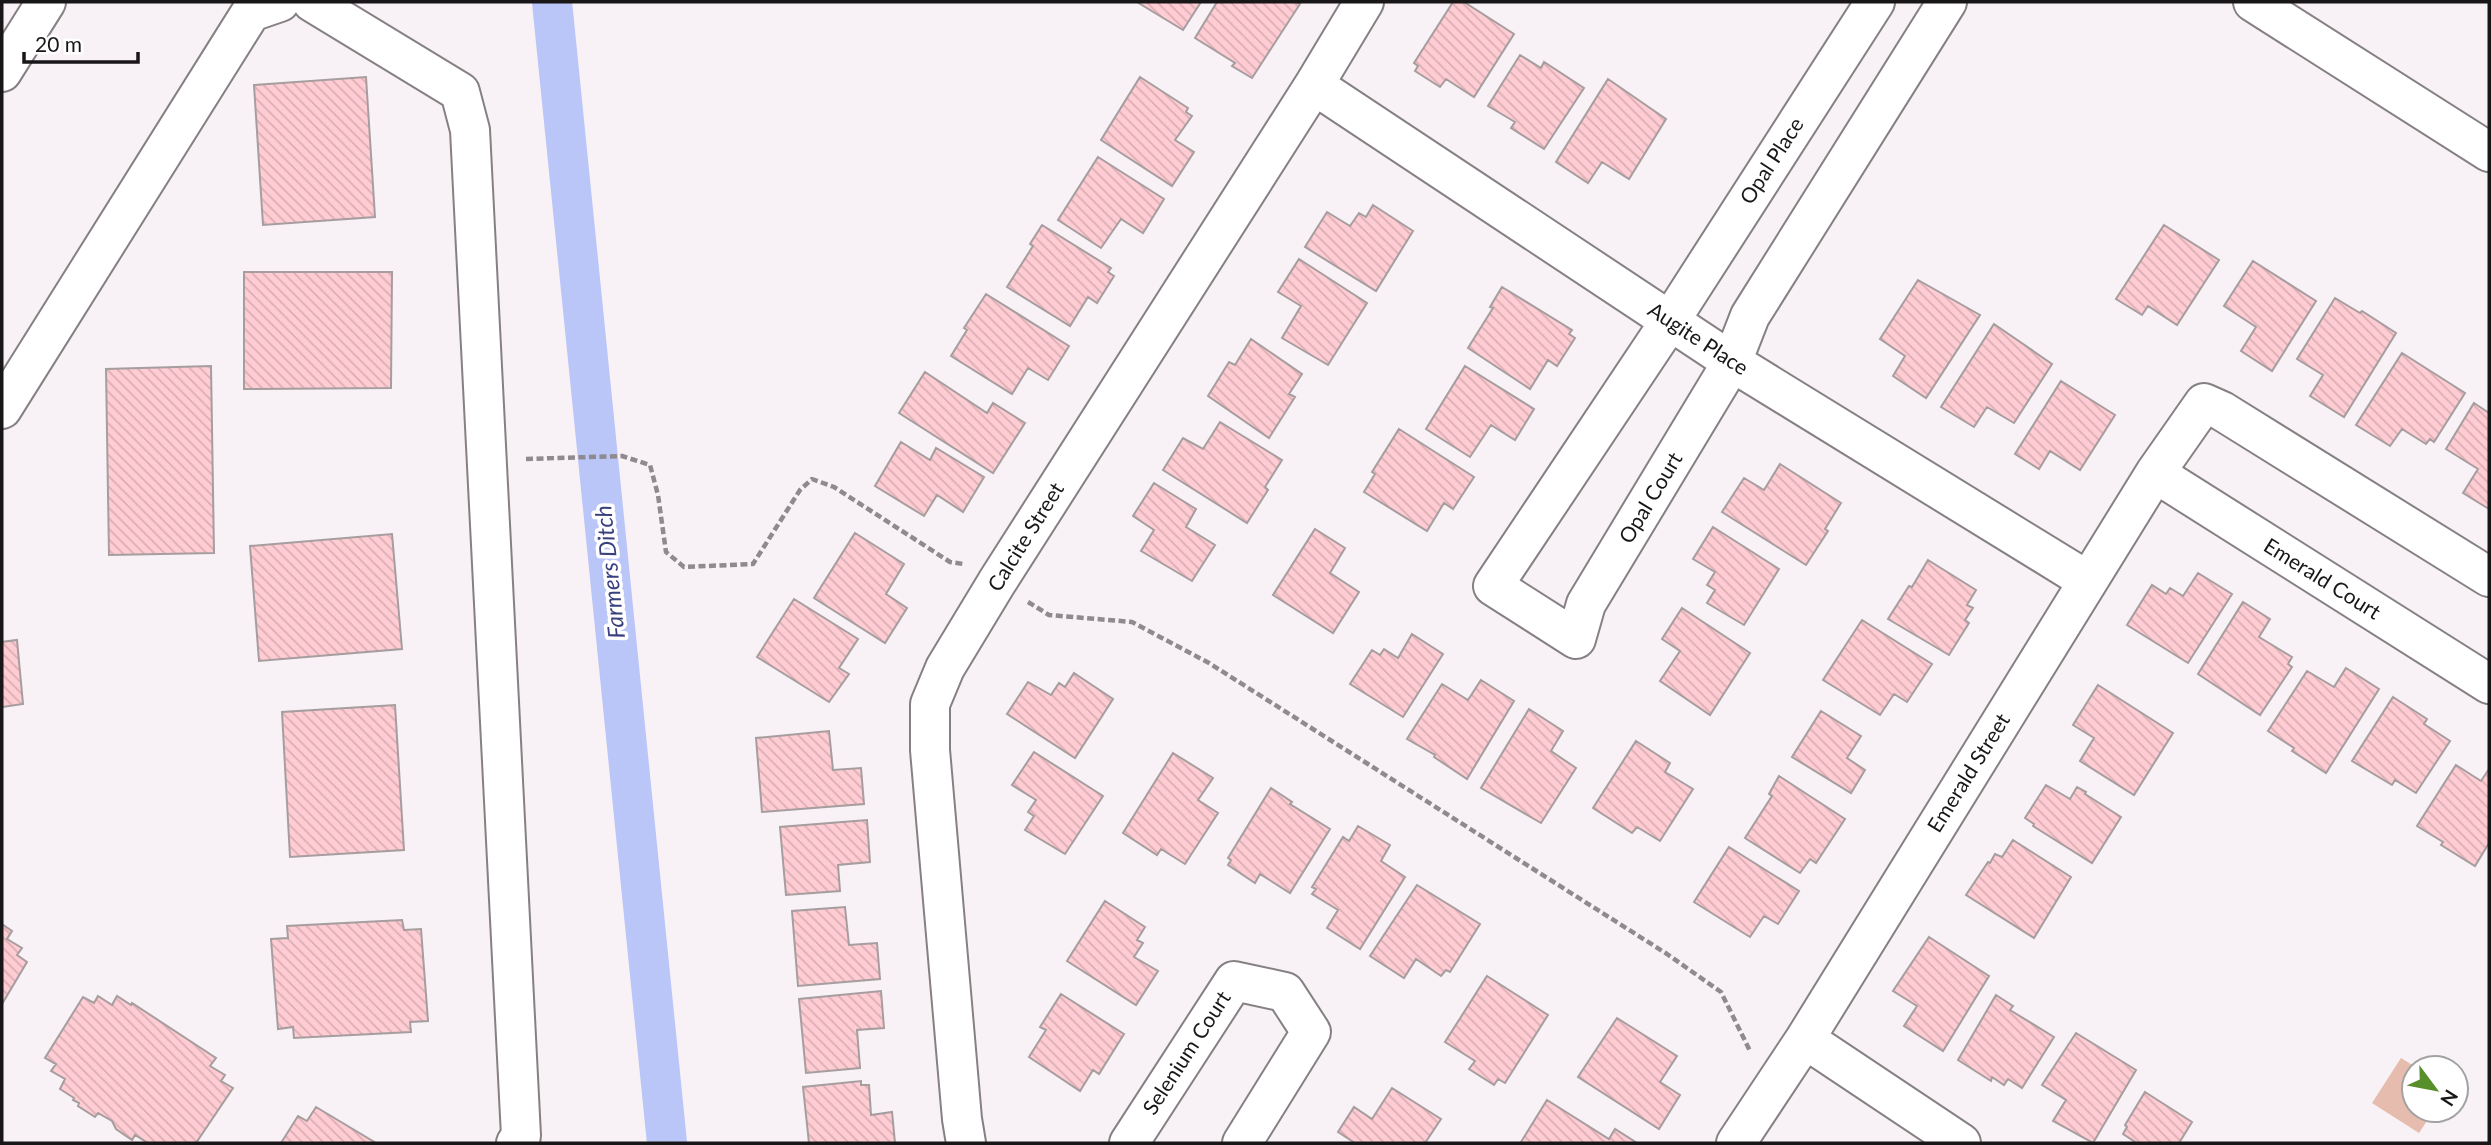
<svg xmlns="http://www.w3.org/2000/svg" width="2491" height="1145" font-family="Lato,sans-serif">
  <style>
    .garden { fill: #e5bcad }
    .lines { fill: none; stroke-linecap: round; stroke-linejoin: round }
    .canal { stroke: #bac5f8; stroke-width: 40 }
    .building { fill: url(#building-back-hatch); stroke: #a69d9e; stroke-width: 2 }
    .street-casing { stroke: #868084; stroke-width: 42 }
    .secondary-casing { stroke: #868084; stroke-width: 42 }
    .path { stroke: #8f8a8d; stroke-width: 4.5; stroke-dasharray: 7 3.5; stroke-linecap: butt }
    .street { stroke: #fff; stroke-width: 38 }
    .secondary { stroke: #fff; stroke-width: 38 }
    .labels { text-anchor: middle; stroke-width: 7; stroke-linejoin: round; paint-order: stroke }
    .street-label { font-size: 21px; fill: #191618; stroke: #fff }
    .water-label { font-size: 23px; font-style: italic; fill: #39407e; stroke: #fff }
  </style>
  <defs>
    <pattern id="building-back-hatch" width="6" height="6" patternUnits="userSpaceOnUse" patternTransform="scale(1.75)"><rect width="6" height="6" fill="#ffccd3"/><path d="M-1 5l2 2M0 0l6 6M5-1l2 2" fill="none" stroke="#daaeb4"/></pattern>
  </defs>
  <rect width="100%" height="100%" fill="#f8f1f6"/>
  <path class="garden" d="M2401 1058 2417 1068H2414V1110H2434L2419 1133 2372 1103Z"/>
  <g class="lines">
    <path class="canal" d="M552 2 667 1143"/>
  </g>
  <path class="building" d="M1137 2H1201L1183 30Z
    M1217 2H1296L1300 4 1252 78 1232 66 1235 63 1195 38Z
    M1453 2H1464L1514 34 1474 97 1446 79 1440 87 1415 71 1418 66 1414 63Z
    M1520 55 1541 68 1544 62 1584 88 1544 149 1511 128 1515 122 1488 106Z
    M366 77 375 217 263 225 254 85Z
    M1140 77 1188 108 1186 112 1192 116 1175 140 1194 152 1172 186 1101 140Z
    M1608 79 1666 119 1629 179 1602 162 1588 183 1556 162Z
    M1098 157 1164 199 1143 233 1121 219 1101 248 1058 220Z
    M1373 205 1413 231 1376 291 1305 247 1327 212 1350 226 1359 213 1366 217Z
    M1042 225 1111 268 1108 272 1114 276 1097 303 1088 297 1070 326 1007 287 1033 246 1030 244Z
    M2164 225 2219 260 2177 325 2148 306 2142 315 2116 299Z
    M1299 259 1367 303 1328 365 1282 338 1301 306 1278 292Z
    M2253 261 2316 301 2272 371 2241 351 2256 327 2224 306Z
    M244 272H392L391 388 244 389Z
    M1918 280 1980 315 1926 398 1893 376 1905 356 1880 339Z
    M1502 287 1572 330 1569 334 1575 338 1557 366 1548 360 1530 389 1468 348 1493 308 1490 307Z
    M986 294 1069 346 1048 380 1028 368 1012 394 951 356 967 330 964 328Z
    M2335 298 2360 313 2362 311 2396 333 2344 417 2310 396 2323 375 2297 359Z
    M1994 324 2052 364 2014 423 1987 407 1974 427 1941 407Z
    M1251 339 1302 374 1289 394 1295 397 1269 438 1208 396 1229 362 1235 365Z
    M2402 353 2465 393 2434 442 2430 439 2426 444 2402 429 2390 446 2356 425Z
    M211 366 214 553 109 555 106 369Z
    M1465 366 1534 409 1515 440 1491 425 1470 457 1426 429Z
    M925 372 987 413 993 403 1025 423 993 473 899 413Z
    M2061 381 2115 415 2080 470 2050 451 2039 469 2015 454Z
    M2474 403 2489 413V509L2463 493 2478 469 2446 449Z
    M1220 422 1282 460 1265 487 1268 490 1247 523 1163 470 1183 438 1203 449Z
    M1399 429 1474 477 1453 509 1444 503 1427 531 1364 492 1375 474 1372 472Z
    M901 442 930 460 936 448 984 477 963 512 937 495 924 516 875 486Z
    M1780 464 1841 503 1825 529 1828 531 1806 565 1722 512 1744 478 1764 490Z
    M1154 483 1196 509 1186 527 1215 545 1192 581 1141 551 1154 530 1133 516Z
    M1713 527 1779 569 1744 625 1707 603 1715 590 1707 585 1715 572 1693 559Z
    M1315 529 1345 548 1330 573 1359 592 1333 633 1273 595Z
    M855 533 904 564 886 594 907 608 885 643 814 598Z
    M392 534 402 649 259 661 250 546Z
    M1928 560 1976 590 1967 605 1973 608 1965 620 1969 623 1949 655 1888 619 1909 586 1912 587Z
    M2198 573 2232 594 2188 663 2127 625 2152 585 2166 594 2170 588 2183 596Z
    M794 599 858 639 839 668 849 674 829 702 757 657Z
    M2243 602 2270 619 2259 637 2292 657 2288 664 2292 667 2260 715 2198 674Z
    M1682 608 1750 653 1710 715 1660 681 1680 651 1662 639Z
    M1862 620 1932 664 1907 702 1894 694 1880 715 1823 680Z
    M1412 634 1443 654 1403 717 1350 684 1372 650 1380 655 1384 649 1398 658Z
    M17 640 23 704 2 707V642Z
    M2346 668 2379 689 2326 773 2292 751 2294 748 2268 731 2307 671 2334 687Z
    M1074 673 1113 699 1075 758 1007 714 1028 682 1051 695 1059 683 1065 687Z
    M1481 680 1514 701 1467 779 1434 757 1435 755 1407 739 1442 684 1468 700Z
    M2098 685 2173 733 2134 795 2080 761 2094 738 2073 725Z
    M2393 697 2427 719 2424 724 2450 741 2416 793 2395 780 2392 785 2352 761Z
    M395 705 404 850 290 857 282 712Z
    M1529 709 1563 731 1551 751 1576 768 1541 823 1481 788Z
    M1821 711 1861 736 1847 758 1865 770 1851 793 1792 757Z
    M829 731 833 770 861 768 864 804 762 812 756 738Z
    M1636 741 1670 763 1665 772 1693 789 1660 841 1637 827 1632 833 1593 808Z
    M1034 752 1103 796 1065 854 1025 830 1034 816 1028 812 1036 800 1012 785Z
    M1173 753 1213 778 1198 800 1218 813 1185 864 1161 849 1157 855 1123 833Z
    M2456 765 2481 781 2489 769V843L2475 866 2441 845 2443 842 2417 826Z
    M1779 776 1845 819 1816 863 1810 859 1800 873 1745 838 1772 796 1769 794Z
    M2046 785 2070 799 2077 787 2086 792 2085 794 2121 817 2092 863 2033 826 2034 824 2025 818Z
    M1271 788 1292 802 1290 804 1330 829 1290 893 1260 874 1255 883 1228 865 1231 860 1228 858Z
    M867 820 870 862 838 865 840 891 786 895 780 827Z
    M1358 826 1390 845 1381 861 1405 877 1360 949 1327 928 1338 910 1312 894 1316 889 1312 887 1343 837 1349 841Z
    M2013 840 2071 877 2034 938 1966 895 1988 862 1990 863 1995 854 2002 857Z
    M1729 847 1799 891 1778 924 1764 916 1750 937 1694 902Z
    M1417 885 1480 924 1450 972 1446 970 1441 976 1416 959 1404 978 1370 956Z
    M1105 901 1145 927 1137 940 1143 943 1134 957 1158 971 1136 1005 1067 961Z
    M845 907 849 945 877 943 880 979 798 986 792 911Z
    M402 920 404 930 421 929 428 1021 410 1022 411 1032 294 1038 293 1027 278 1029 271 939 288 938 287 926Z
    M2 924 12 931 7 939 22 948 17 955 27 962 2 1004Z
    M1929 937 1989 976 1943 1051 1904 1026 1917 1006 1893 991Z
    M1487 976 1548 1015 1505 1083 1498 1079 1494 1085 1469 1069 1475 1061 1445 1042Z
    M881 991 884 1028 857 1030 860 1068 806 1073 799 999Z
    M1061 994 1124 1034 1099 1074 1093 1070 1080 1091 1029 1057 1046 1030 1040 1027Z
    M1996 995 2013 1006 2010 1010 2054 1037 2022 1088 2008 1079 2004 1085 1992 1077 1991 1081 1958 1060Z
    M98 996 112 1005 117 996 131 1005 132 1003 216 1058 210 1066 225 1075 221 1081 233 1088 196 1143H148L135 1135 132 1140 116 1129 112 1121 98 1113 95 1117 78 1106 79 1103 73 1100 74 1098 60 1089 65 1079 51 1071 56 1064 45 1058 83 997 94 1003Z
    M1617 1018 1677 1056 1660 1082 1680 1095 1659 1129 1578 1077Z
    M2076 1033 2136 1070 2093 1143 2053 1121 2066 1100 2042 1085Z
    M861 1081V1085H869L871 1115 892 1112 895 1143H809L803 1087Z
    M1392 1088 1441 1119 1425 1143H1355L1338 1132 1354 1107 1372 1119Z
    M2145 1092 2192 1122 2179 1143H2134L2135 1142 2123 1134 2127 1127 2125 1125Z
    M1547 1100 1609 1139 1615 1129 1637 1143H1522L1521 1142Z
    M316 1107 376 1143H281L298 1116 307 1121Z"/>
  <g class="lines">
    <defs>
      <path id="street" d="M312 2 460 92 470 130 521 1136 516 1143
        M1875 2 1670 321 1493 586 1576 639 1586 604 1732 362 1750 316 1947 2
        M1314 85 1732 362 2088 581
        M2 409 251 12 280 2
        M2155 473 2489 684
        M1805 1039 1961 1143
        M966 1143 962 1119 930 750V704L945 668 997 582 1314 85 1364 2
        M1129 1143 1234 981 1285 992 1311 1032 1242 1143
        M1736 1143 1805 1039 2155 473 2204 403 2222 411 2489 577"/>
      <path id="secondary" d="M2253 2 2489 152
        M2 72 46 2"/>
    </defs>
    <use href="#street" class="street-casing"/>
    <use href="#secondary" class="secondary-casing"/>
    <path class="path" d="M526 459 622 456 650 465 658 495 666 552 684 567 753 564 800 490 812 479 834 487 950 562 963 564
      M1028 602 1049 615 1132 622 1209 663 1667 954 1721 992 1750 1051"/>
    <use href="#street" class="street"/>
    <use href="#secondary" class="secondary"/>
  </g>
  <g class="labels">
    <g class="street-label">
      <text transform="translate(1772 161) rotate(-57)" y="7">Opal Place</text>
      <text transform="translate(1698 339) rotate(33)" y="7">Augite Place</text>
      <text transform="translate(1651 498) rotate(-59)" y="7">Opal Court</text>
      <text transform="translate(1026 537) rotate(-58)" y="7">Calcite Street</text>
      <text transform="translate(2322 579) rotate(32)" y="7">Emerald Court</text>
      <text transform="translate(1969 773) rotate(-58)" y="7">Emerald Street</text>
      <text transform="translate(1187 1053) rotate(-57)" y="7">Selenium Court</text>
    </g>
    <g class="water-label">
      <text transform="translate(610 572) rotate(-96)" y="8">Farmers Ditch</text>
    </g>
  </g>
  <rect width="2491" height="1145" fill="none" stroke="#191618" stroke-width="7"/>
  <g transform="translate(2435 1089) rotate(122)"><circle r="33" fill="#ffffff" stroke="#a3a2a3" stroke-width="2"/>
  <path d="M0-5L12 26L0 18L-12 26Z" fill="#578f2a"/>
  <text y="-10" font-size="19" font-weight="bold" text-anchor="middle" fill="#191618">N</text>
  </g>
  <path d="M24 52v10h114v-10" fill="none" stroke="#191618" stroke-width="3.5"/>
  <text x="35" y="52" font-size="21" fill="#191618" stroke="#ffffff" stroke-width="5" paint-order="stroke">20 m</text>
</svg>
